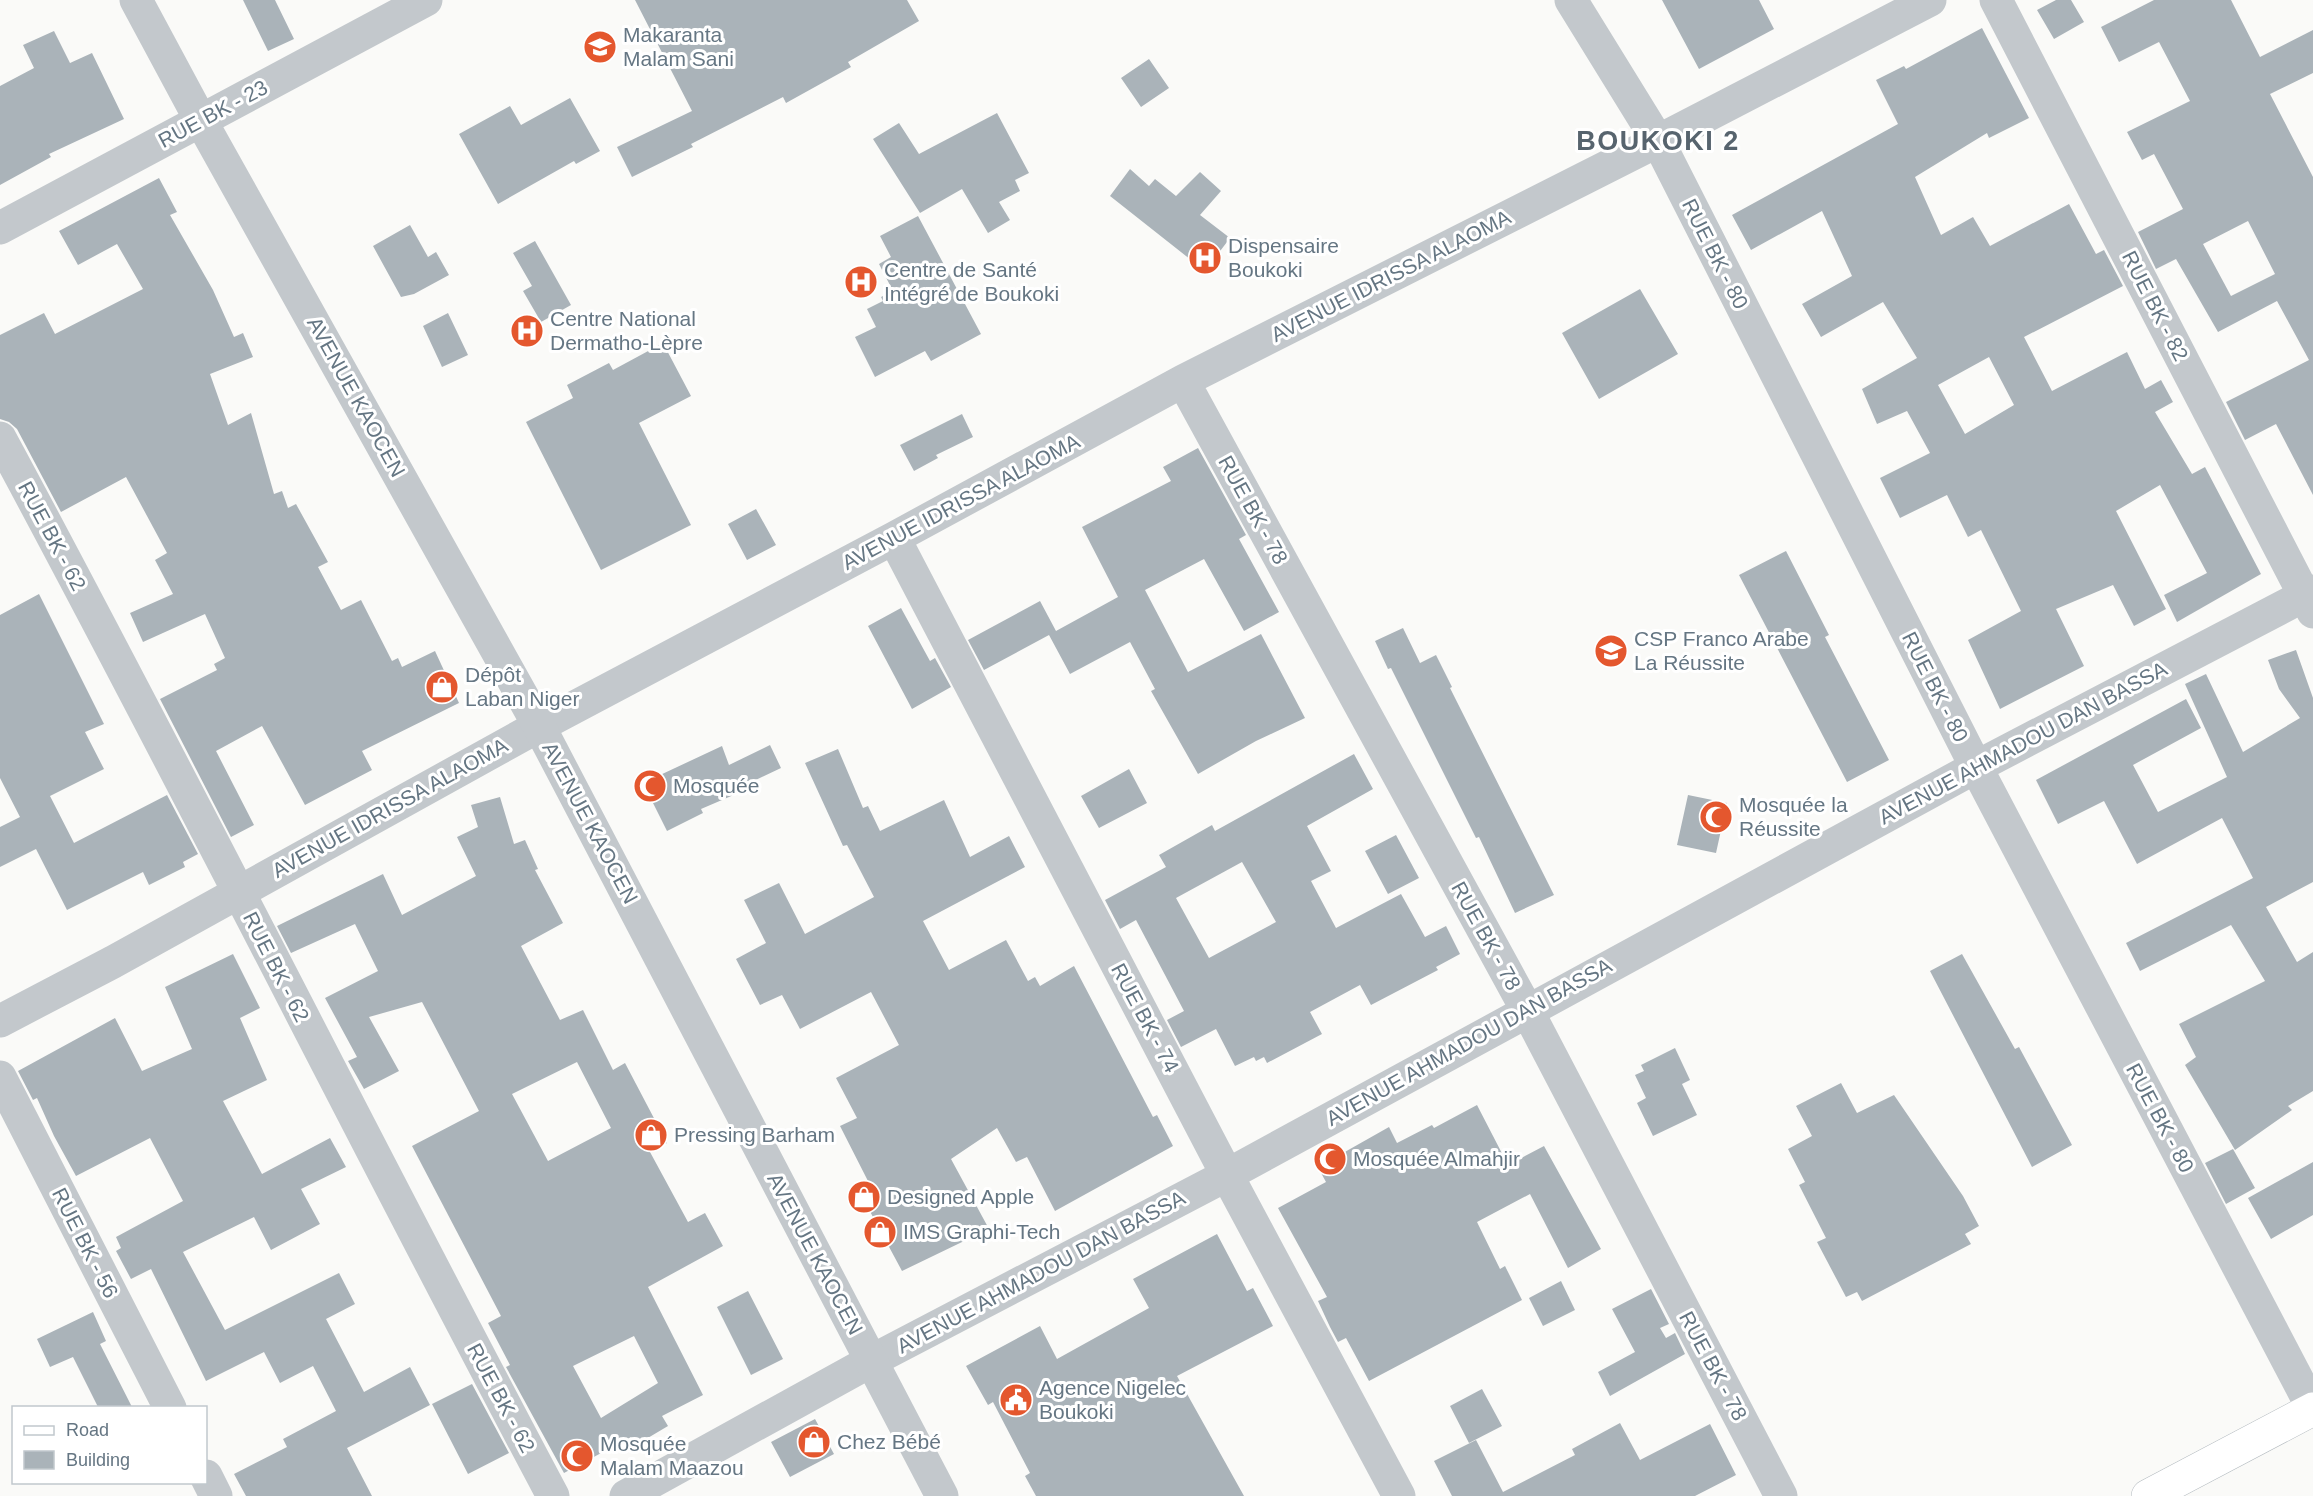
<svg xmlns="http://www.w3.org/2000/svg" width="2313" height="1496" font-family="Arial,sans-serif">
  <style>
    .building { fill: #aab3b9; fill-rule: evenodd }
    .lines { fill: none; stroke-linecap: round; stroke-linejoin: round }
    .secondary-casing { stroke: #b3babf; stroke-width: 34 }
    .minor { stroke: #c3c8cc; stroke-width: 33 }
    .tertiary { stroke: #c3c8cc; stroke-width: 33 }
    .secondary { stroke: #fff; stroke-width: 33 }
    .labels { text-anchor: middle; stroke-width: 6; stroke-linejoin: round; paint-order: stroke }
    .poi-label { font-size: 21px; fill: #657683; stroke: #fff; text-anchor: start }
    .street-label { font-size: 21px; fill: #657683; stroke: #fff }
    .district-label { font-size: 27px; font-weight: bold; letter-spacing: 1.5px; fill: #57646e; stroke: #fff }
  </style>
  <rect width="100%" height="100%" fill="#fafaf8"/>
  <path class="building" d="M243 0H275L294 39 268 51Z
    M635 0H907L919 21 848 62 851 67 786 103 783 97 691 144 693 147 632 177 617 147 692 111Z
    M1662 0H1759L1774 29 1699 69Z
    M2056 0H2071L2084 22 2054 39 2037 10Z
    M2154 0H2231L2260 57 2313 30V73L2270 94 2313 177V495L2276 424 2245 440 2226 402 2309 360 2277 301 2218 332 2176 259 2156 269 2138 232 2183 209 2154 154 2142 160 2127 132 2190 101 2159 42 2119 62 2101 27ZM2248 221 2275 274 2231 296 2203 244Z
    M1982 28 2029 118 1989 138 1987 133 1915 177 1941 235 1973 217 1990 246 2069 204 2096 254 2104 250 2123 286 2024 337 2052 391 2127 352 2145 389 2161 380 2173 402 2155 412 2192 474 2205 467 2261 574 2177 622 2164 595 2207 573 2160 485 2116 511 2166 609 2134 626 2113 585 2056 609 2084 666 2000 709 1968 640 2021 611 1981 530 1968 537 1947 495 1900 518 1880 478 1930 453 1907 411 1877 424 1862 389 1917 358 1883 302 1821 337 1802 304 1852 276 1822 211 1751 250 1732 215 1898 124 1876 80 1904 66 1906 69ZM1989 357 2014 405 1965 434 1938 385Z
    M54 31 70 63 92 53 124 119 49 154 51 157 0 185V86L34 68 23 45Z
    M1149 59 1169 88 1141 107 1121 78Z
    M570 98 600 151 576 164 574 161 498 204 459 134 510 106 521 125Z
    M997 113 1029 173 1015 180 1020 191 999 202 1010 220 988 233 962 189 920 213 873 139 899 123 919 154Z
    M1130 169 1149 186 1155 179 1176 196 1200 172 1221 191 1200 215 1230 238 1205 271 1110 196Z
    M159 178 177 212 170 215 213 290 234 337 243 333 253 357 210 374 228 425 251 413 274 494 282 491 288 508 296 504 328 562 318 567 341 610 361 600 392 661 398 658 402 667 435 651 459 703 362 751 372 770 305 805 262 726 216 751 254 825 231 837 160 699 217 670 214 664 225 658 205 614 143 642 130 613 173 594 155 560 167 553 126 477 61 512 17 429 9 422 0 419V335L44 313 55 334 143 289 117 244 78 265 59 231Z
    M918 216 981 334 931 361 925 351 875 377 855 337 876 327 867 309 883 301 881 297 893 291 879 264 891 257 880 236Z
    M410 225 428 257 436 252 449 275 414 294 401 297 373 246Z
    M535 241 571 305 541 322 523 291 532 286 513 253Z
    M1640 289 1678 354 1599 399 1562 333Z
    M448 313 468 355 442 367 423 326Z
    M663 343 691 396 639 423 691 525 601 570 526 422 573 398 567 385 609 363 613 370Z
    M962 414 973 437 936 455 938 458 914 471 900 445Z
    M1198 448 1246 535 1239 539 1279 612 1244 631 1204 559 1145 590 1188 672 1261 634 1305 718 1256 741 1198 774 1151 691 1155 689 1130 642 1070 674 1049 635 984 670 968 640 1040 601 1056 631 1118 597 1082 527 1171 481 1163 467Z
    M756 509 776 545 747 560 728 524Z
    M1786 551 1829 635 1825 637 1889 760 1847 782 1739 575Z
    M39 594 104 724 85 732 104 769 50 796 74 843 167 795 198 854 183 862 185 867 149 885 143 872 67 910 36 849 0 867V827L20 817 0 778V615Z
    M901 608 930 661 935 658 951 687 912 709 868 626Z
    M1403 628 1420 663 1436 655 1452 687 1450 688 1554 895 1515 913 1479 837 1476 838 1391 668 1388 669 1375 641Z
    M2296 650 2313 698V882L2266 907 2297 962 2313 952V1091L2288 1106 2292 1110 2235 1150 2185 1065 2196 1057 2179 1024 2265 981 2231 925 2140 971 2126 943 2253 878 2222 818 2137 864 2104 801 2058 824 2036 780 2186 699 2201 728 2133 765 2158 812 2227 777 2185 684 2206 674 2243 752 2300 718 2279 689 2268 660Z
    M770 745 781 768 741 787 743 791 701 809 703 813 667 831 643 783 722 746 729 765Z
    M838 749 863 808 868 806 880 831 944 800 970 857 1009 836 1025 867 923 921 949 970 1006 940 1028 981 1035 977 1040 986 1074 966 1153 1117 1157 1115 1173 1146 1055 1211 1027 1157 1016 1162 997 1128 951 1159 989 1229 902 1271 859 1191 870 1185 840 1126 857 1118 836 1078 899 1045 871 992 800 1029 782 995 760 1005 736 959 766 943 744 900 779 883 805 934 874 897 847 845 843 846 805 763Z
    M1354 754 1373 789 1307 826 1331 871 1311 881 1336 928 1401 894 1425 937 1446 926 1460 954 1436 967 1438 970 1371 1005 1360 985 1310 1012 1322 1034 1267 1063 1264 1057 1256 1061 1254 1057 1235 1066 1216 1029 1181 1047 1167 1020 1184 1011 1136 920 1120 929 1105 900 1166 867 1159 855 1212 825 1215 831ZM1242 862 1276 922 1209 958 1176 898Z
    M1129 769 1147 803 1099 828 1081 796Z
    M1688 795 1727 803 1716 853 1677 845Z
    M500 797 514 844 525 840 538 869 535 870 563 923 521 946 560 1020 583 1010 613 1070 625 1063 667 1143 650 1152 688 1222 705 1213 723 1246 648 1287 703 1395 662 1416 668 1426 636 1445 631 1437 564 1473 506 1367 510 1365 488 1323 501 1316 412 1146 479 1111 422 1002 369 1017 399 1071 364 1089 348 1061 357 1057 325 998 378 971 355 924 291 953 277 926 383 874 402 915 476 876 457 837 478 827 471 805ZM577 1062 611 1128 548 1161 512 1094ZM634 1336 658 1383 601 1418 573 1366Z
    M1396 835 1419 878 1388 894 1365 851Z
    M233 954 260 1008 240 1018 267 1080 223 1101 262 1174 330 1138 346 1167 301 1189 320 1224 271 1250 254 1217 183 1252 225 1330 339 1273 355 1304 326 1319 364 1392 410 1367 430 1405 347 1448 372 1496H246L234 1474 287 1447 283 1439 336 1411 313 1366 280 1383 264 1352 206 1381 151 1269 131 1279 116 1251 121 1248 116 1237 183 1201 150 1138 76 1176 54 1136 37 1098 33 1100 18 1071 115 1018 142 1071 192 1049 165 987Z
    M1962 954 2015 1049 2019 1047 2072 1145 2032 1167 1930 971Z
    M1675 1048 1690 1080 1682 1084 1697 1115 1653 1136 1637 1103 1646 1098 1635 1075 1644 1071 1641 1065Z
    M1841 1083 1857 1113 1894 1095 1963 1196 1979 1226 1965 1234 1971 1244 1862 1301 1857 1292 1846 1297 1817 1242 1826 1238 1799 1185 1805 1182 1788 1149 1812 1136 1796 1106Z
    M1477 1105 1508 1165 1544 1146 1601 1249 1568 1268 1530 1194 1477 1222 1500 1269 1505 1266 1522 1300 1369 1381 1346 1338 1338 1342 1330 1327 1318 1301 1327 1297 1278 1208 1326 1182 1314 1160 1340 1146 1343 1153 1389 1127 1397 1143 1432 1125 1434 1128Z
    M2233 1149 2255 1188 2226 1204 2205 1163Z
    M2313 1162V1215L2271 1239 2248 1198Z
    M1217 1234 1247 1291 1253 1288 1273 1326 1177 1376 1244 1496H1036L1025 1476 1030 1473 993 1402 988 1405 966 1366 1040 1326 1057 1359 1149 1308 1133 1279Z
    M1561 1281 1575 1310 1543 1326 1529 1298Z
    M1651 1289 1669 1324 1660 1328 1666 1338 1675 1333 1685 1354 1610 1396 1598 1372 1635 1352 1612 1309Z
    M748 1291 783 1359 751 1375 717 1307Z
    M93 1312 106 1341 100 1344 132 1407H98L73 1357 50 1367 37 1339Z
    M472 1384 509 1453 468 1474 432 1404Z
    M1482 1389 1502 1426 1469 1443 1450 1406Z
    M815 1419 834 1454 790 1477 771 1442Z
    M1620 1423 1640 1460 1710 1424 1736 1475 1695 1496H1452L1434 1461 1476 1440 1503 1492 1575 1455 1572 1449Z"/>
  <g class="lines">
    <defs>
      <path id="secondary" d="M2148 1496 2313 1409"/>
    </defs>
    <use href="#secondary" class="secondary-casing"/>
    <path class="minor" d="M1571 0 1658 141 1976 767 2313 1409
      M1996 0 2313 612
      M0 228 426 0
      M1183 381 1527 1010 1781 1496
      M0 438C189 788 366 1145 553 1496
      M894 538 1227 1175 1399 1496
      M0 1021 113 962 539 726 894 538 1183 381 1658 141 1930 0
      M0 1077 170 1408
      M206 1476 216 1496
      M626 1496 871 1361 1227 1175 1976 767 2313 591"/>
    <path class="tertiary" d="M136 0 201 121 539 726 942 1496"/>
    <use href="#secondary" class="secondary"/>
  </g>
  <defs>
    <symbol id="school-disc" viewBox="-11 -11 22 22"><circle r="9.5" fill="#e4572e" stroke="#fff"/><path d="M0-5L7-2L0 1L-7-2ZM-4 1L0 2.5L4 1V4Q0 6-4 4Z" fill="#fff"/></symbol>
    <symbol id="hospital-disc" viewBox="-11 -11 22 22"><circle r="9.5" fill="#e4572e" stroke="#fff"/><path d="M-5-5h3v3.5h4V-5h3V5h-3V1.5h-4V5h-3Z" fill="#fff"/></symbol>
    <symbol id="shop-disc" viewBox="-11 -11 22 22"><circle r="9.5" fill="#e4572e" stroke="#fff"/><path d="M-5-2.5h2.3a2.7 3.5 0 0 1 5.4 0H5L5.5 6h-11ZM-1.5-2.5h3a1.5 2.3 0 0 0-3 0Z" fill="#fff"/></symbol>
    <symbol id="mosque-disc" viewBox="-11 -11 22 22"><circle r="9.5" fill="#e4572e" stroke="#fff"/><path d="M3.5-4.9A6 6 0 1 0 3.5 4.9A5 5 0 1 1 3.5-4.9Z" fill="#fff"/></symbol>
    <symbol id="civic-disc" viewBox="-11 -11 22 22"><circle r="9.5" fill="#e4572e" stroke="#fff"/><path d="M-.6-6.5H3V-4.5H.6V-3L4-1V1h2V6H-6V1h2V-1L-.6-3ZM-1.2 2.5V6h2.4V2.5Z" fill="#fff"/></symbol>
  </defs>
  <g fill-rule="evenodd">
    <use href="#school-disc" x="581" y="28" width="38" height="38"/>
    <use href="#hospital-disc" x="1186" y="239" width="38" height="38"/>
    <use href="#hospital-disc" x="842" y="263" width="38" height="38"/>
    <use href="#hospital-disc" x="508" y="312" width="38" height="38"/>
    <use href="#school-disc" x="1592" y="632" width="38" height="38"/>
    <use href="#shop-disc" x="423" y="668" width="38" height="38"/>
    <use href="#mosque-disc" x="631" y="767" width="38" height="38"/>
    <use href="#mosque-disc" x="1697" y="798" width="38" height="38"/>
    <use href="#shop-disc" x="632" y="1116" width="38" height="38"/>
    <use href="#mosque-disc" x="1311" y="1140" width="38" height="38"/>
    <use href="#shop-disc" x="845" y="1178" width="38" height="38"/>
    <use href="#shop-disc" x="861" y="1213" width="38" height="38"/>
    <use href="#civic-disc" x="997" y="1381" width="38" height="38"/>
    <use href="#shop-disc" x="795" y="1423" width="38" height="38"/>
    <use href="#mosque-disc" x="558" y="1437" width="38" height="38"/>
  </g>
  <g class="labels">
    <g class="poi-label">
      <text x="623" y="42">Makaranta<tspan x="623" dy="24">Malam Sani</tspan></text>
      <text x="1228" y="253">Dispensaire<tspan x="1228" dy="24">Boukoki</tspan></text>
      <text x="884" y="277">Centre de Santé<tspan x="884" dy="24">Intégré de Boukoki</tspan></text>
      <text x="550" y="326">Centre National<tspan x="550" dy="24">Dermatho-Lèpre</tspan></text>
      <text x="1634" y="646">CSP Franco Arabe<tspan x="1634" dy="24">La Réussite</tspan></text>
      <text x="465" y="682">Dépôt<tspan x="465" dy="24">Laban Niger</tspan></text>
      <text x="673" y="793">Mosquée</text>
      <text x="1739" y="812">Mosquée la<tspan x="1739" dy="24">Réussite</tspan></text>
      <text x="674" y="1142">Pressing Barham</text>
      <text x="1353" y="1166">Mosquée Almahjir</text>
      <text x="887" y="1204">Designed Apple</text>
      <text x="903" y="1239">IMS Graphi-Tech</text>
      <text x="1039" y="1395">Agence Nigelec<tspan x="1039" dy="24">Boukoki</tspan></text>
      <text x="837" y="1449">Chez Bébé</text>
      <text x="600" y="1451">Mosquée<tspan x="600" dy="24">Malam Maazou</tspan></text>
    </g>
    <g class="street-label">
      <text transform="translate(213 114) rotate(-28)" y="7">RUE BK - 23</text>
      <text transform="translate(1715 254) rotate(63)" y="7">RUE BK - 80</text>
      <text transform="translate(1391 276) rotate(-27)" y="7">AVENUE IDRISSA ALAOMA</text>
      <text transform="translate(2155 306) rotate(63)" y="7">RUE BK - 82</text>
      <text transform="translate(356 397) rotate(61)" y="7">AVENUE KAOCEN</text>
      <text transform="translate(961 502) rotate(-28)" y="7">AVENUE IDRISSA ALAOMA</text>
      <text transform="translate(1253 510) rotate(61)" y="7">RUE BK - 78</text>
      <text transform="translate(52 536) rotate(62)" y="7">RUE BK - 62</text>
      <text transform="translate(1935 687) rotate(63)" y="7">RUE BK - 80</text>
      <text transform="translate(2023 743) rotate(-28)" y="7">AVENUE AHMADOU DAN BASSA</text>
      <text transform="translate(390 808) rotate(-29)" y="7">AVENUE IDRISSA ALAOMA</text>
      <text transform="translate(590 823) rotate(62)" y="7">AVENUE KAOCEN</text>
      <text transform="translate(1486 936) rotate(61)" y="7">RUE BK - 78</text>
      <text transform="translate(276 967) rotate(63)" y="7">RUE BK - 62</text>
      <text transform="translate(1145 1018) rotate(62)" y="7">RUE BK - 74</text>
      <text transform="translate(1469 1042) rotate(-29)" y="7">AVENUE AHMADOU DAN BASSA</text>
      <text transform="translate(2160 1118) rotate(62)" y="7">RUE BK - 80</text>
      <text transform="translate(85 1243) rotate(63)" y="7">RUE BK - 56</text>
      <text transform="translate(815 1254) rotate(62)" y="7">AVENUE KAOCEN</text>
      <text transform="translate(1041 1272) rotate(-28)" y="7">AVENUE AHMADOU DAN BASSA</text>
      <text transform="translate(1713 1366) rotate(62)" y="7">RUE BK - 78</text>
      <text transform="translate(501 1398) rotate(62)" y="7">RUE BK - 62</text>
    </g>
    <g class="district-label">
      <text x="1658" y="150">BOUKOKI 2</text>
    </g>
  </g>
  <rect x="12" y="1406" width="195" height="78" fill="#ffffff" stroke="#c1c8cd" stroke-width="1.5"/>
  <rect x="24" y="1426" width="30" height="9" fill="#ffffff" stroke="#c1c8cd" stroke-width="1.5"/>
  <text x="66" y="1436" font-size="18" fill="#657683">Road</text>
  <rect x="24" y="1451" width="30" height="18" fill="#aab3b9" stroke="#c1c8cd" stroke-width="1.5"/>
  <text x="66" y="1466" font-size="18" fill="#657683">Building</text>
</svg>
